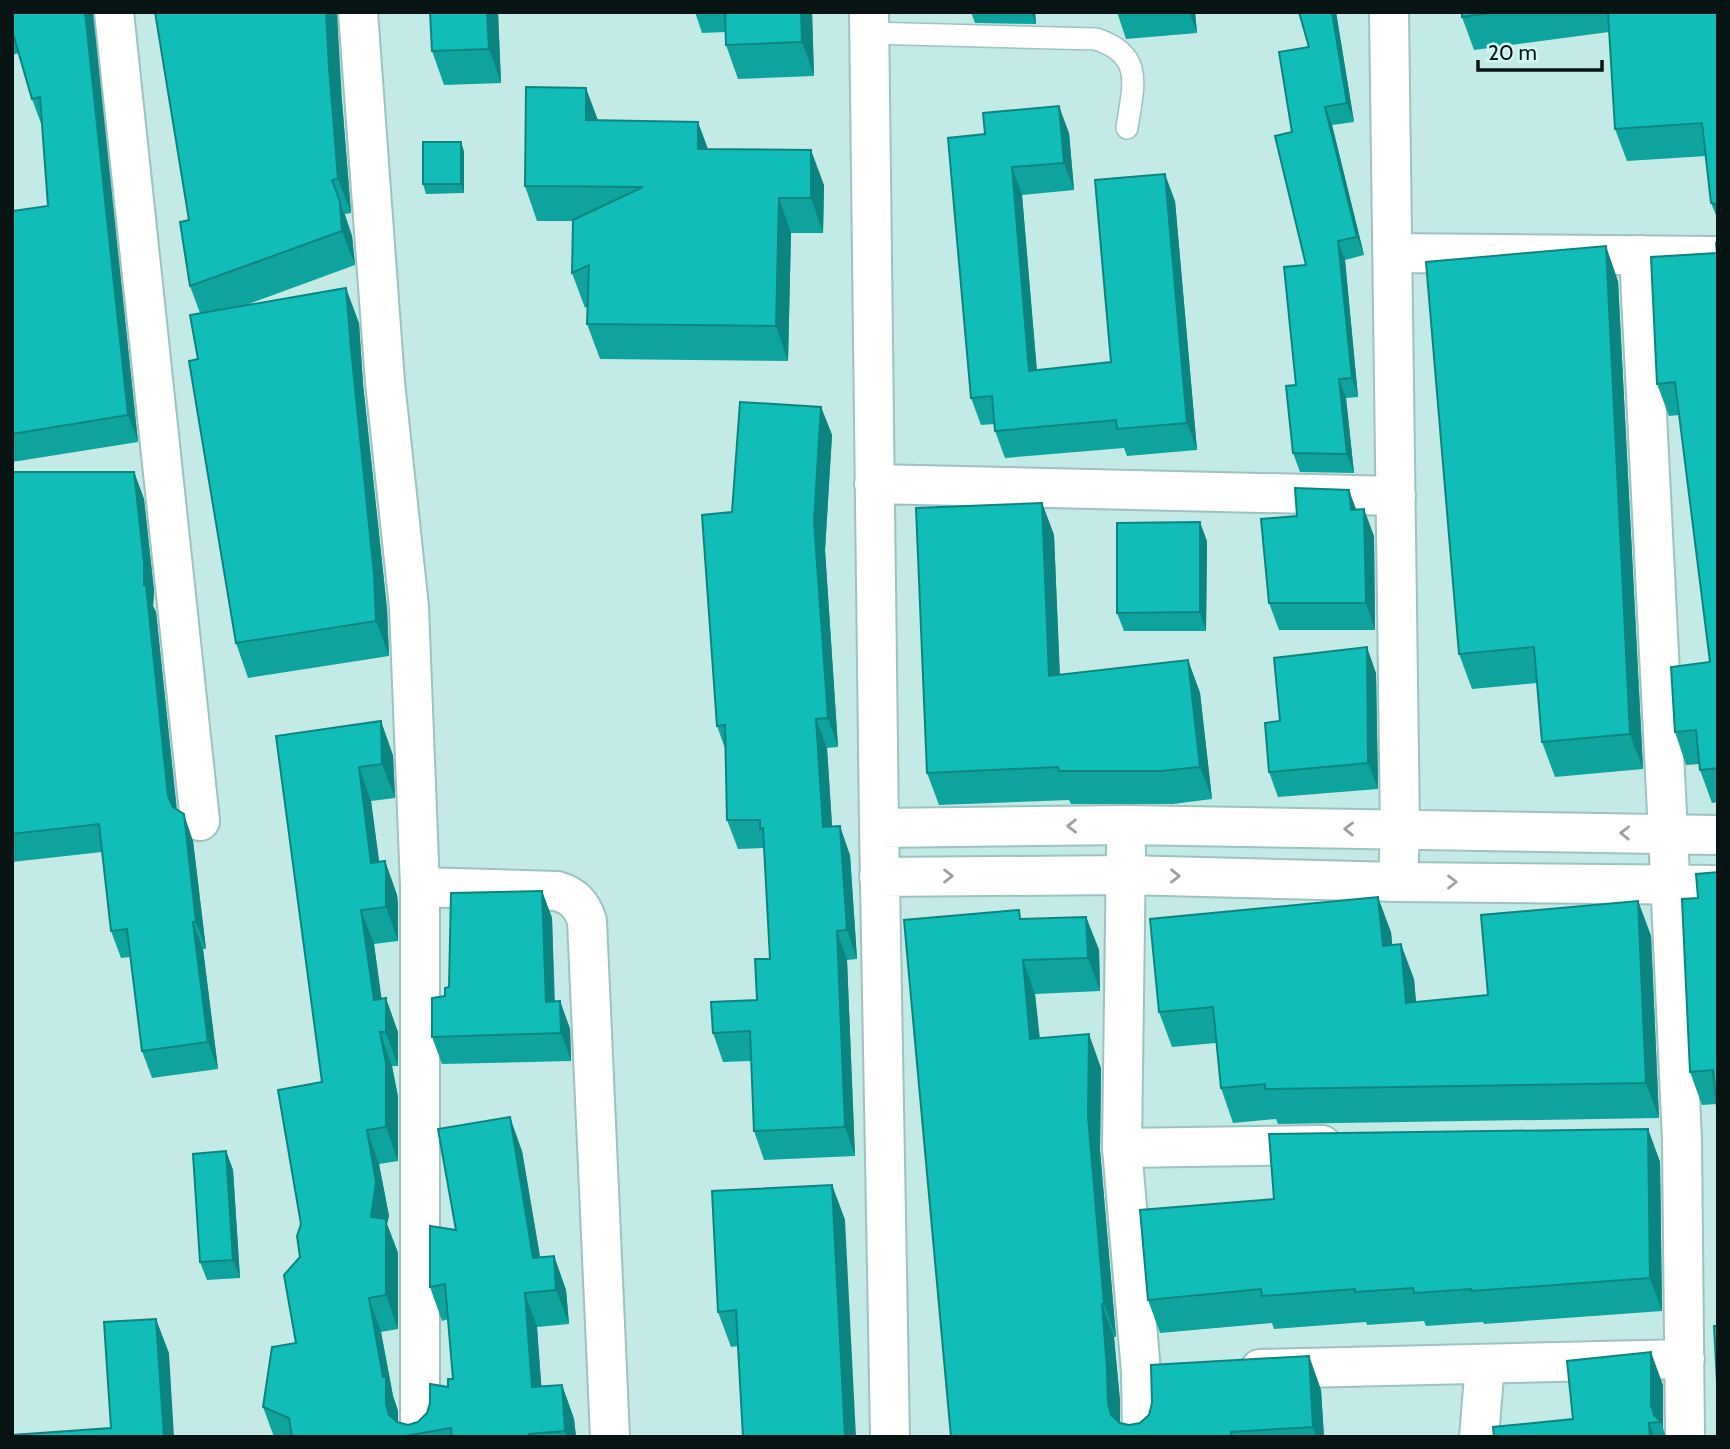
<svg xmlns="http://www.w3.org/2000/svg" width="1730" height="1449" font-family="Cabin,sans-serif">
  <style>
    .lines { fill: none; stroke-linecap: round; stroke-linejoin: round }
    .service-casing { stroke: #9cc3bf; stroke-width: 24 }
    .minor-casing { stroke: #9cc3bf; stroke-width: 42 }
    .service { stroke: #fff; stroke-width: 21 }
    .minor { stroke: #fff; stroke-width: 38 }
    .wall { fill: #0fa39d }
    .shaded-wall { fill: #0c8580 }
    .building { fill: #11beb7; stroke: #0c8580; stroke-width: 2 }
    .oneway { stroke: #9ba1a1 }
  </style>
  <rect width="100%" height="100%" fill="#c3eae7"/>
  <g class="lines">
    <defs>
      <path id="service" d="M869 33 1096 39C1145 55 1133 86 1127 128"/>
      <path id="minor" d="M114 12 200 821
        M358 12 385 382 409 607 420 887V1437
        M869 12 879 828 890 1437
        M1389 12 1400 830 1398 882
        M1393 253 1718 256
        M1639 255 1668 833 1682 1140 1685 1437
        M874 484 1396 496
        M879 828 1127 825 1718 835
        M1126 848 1122 1148 1141 1372 1142 1437
        M879 877 1125 875 1398 882 1718 885
        M420 887 557 891C574 896 582 905 587 921L610 1437
        M1122 1148 1322 1145
        M1260 1369 1685 1359
        M1479 1437 1485 1364"/>
    </defs>
    <use href="#service" class="service-casing"/>
    <use href="#minor" class="minor-casing"/>
    <use href="#service" class="service"/>
    <use href="#minor" class="minor"/>
  </g>
  <path class="wall" d="M12 12 92 14 138 442 12 462V211L48 206 42 126 32 99 19 53 12 55Z
    M422 12H498L501 83 444 85 432 51 430 14H423Z
    M695 12H812L814 76 738 79 726 45V32L702 33Z
    M971 12H1035L1036 24 975 23Z
    M1117 12H1195L1197 33 1126 39Z
    M1299 12H1336L1354 122 1332 125 1364 255 1345 260 1358 397 1346 398 1354 473 1300 472 1293 453 1296 385 1306 265 1309 47Z
    M1462 12H1718V220L1711 203 1706 156 1627 161 1615 129 1609 32 1474 50 1462 17Z
    M342 101 351 213 345 214 352 236 355 265 243 306 359 323 363 384 387 609 389 656 248 678 236 643 198 359 200 313 190 286 189 220Z
    M598 120 708 149 824 185 823 233H791L788 361 600 359 587 324 588 306 585 308 572 273 573 221H537L525 186Z
    M1069 133 1074 190 1022 195 1037 370 1111 362 1175 201 1197 450 1127 456 1124 448 1005 458 995 431V424L981 425 971 398 948 138Z
    M461 142 464 152V193L426 194 423 184Z
    M1718 241V802L1712 803 1700 770V764L1686 765 1675 732 1710 662 1679 415 1669 416 1657 384 1717 253Z
    M1618 281 1643 769 1555 777 1542 742 1537 683 1472 689 1459 654Z
    M821 407 832 435 825 550 838 747 827 748 832 826 850 855 857 959 847 960 855 1156 764 1160 754 1131 751 1061 723 1062 713 1033 757 1000 770 959 764 848 738 849 727 820 726 751 717 726 732 512Z
    M12 472H134L144 499 154 591 153 606 156 612 177 810 193 841 206 949H203L218 1069 152 1078 142 1051 130 957 121 958 111 931 102 852 12 862Z
    M1042 503 1054 535 1060 675 1188 660 1200 693 1212 799 1173 804H1071L1069 800 939 805 927 773Z
    M1356 510 1374 536 1375 630H1279L1269 603 1297 516Z
    M1207 541 1206 631H1124L1117 613Z
    M1376 673 1378 789 1278 797 1269 772 1280 721Z
    M276 736 393 755 395 798 371 801 379 862 385 861 397 895 398 904V941L374 944 381 998 398 1032V1066H392L398 1097V1161L379 1164 389 1216 387 1224 398 1253V1329L381 1332 393 1396 398 1411V1423L408 1425 418 1422 427 1413 448 1387 453 1379 448 1319 442 1321 430 1287 456 1230 522 1151 540 1257 554 1256 566 1290 569 1324 537 1327 541 1386 562 1385 574 1419 576 1437H274L263 1407 296 1343 301 1224 322 1082Z
    M542 891 552 918 555 1002 560 1001 570 1029 571 1061 442 1064 432 1037 449 987Z
    M1698 898 1717 1104 1702 1105 1690 1072Z
    M1638 901 1651 936 1659 1118 1278 1124 1276 1119 1233 1123 1221 1088 1216 1043 1172 1047 1159 1012 1391 932 1392 945 1414 979 1416 1002 1488 995Z
    M1086 917 1099 950 1100 991 1035 994 1040 1039 1101 1068 1100 1150 1116 1337H1114L1120 1401V1423L1129 1425 1140 1423 1309 1356 1321 1390 1324 1437H951L1022 919Z
    M1648 1129 1660 1162 1662 1311 1484 1324 1483 1322 1426 1326 1424 1321 1367 1325 1366 1322 1274 1329 1272 1323 1160 1333 1148 1300 1274 1199Z
    M226 1151 233 1170 240 1278 207 1280 200 1262Z
    M832 1185 845 1220 738 1346 731 1347 718 1312Z
    M1663 1385V1428L1666 1437H1494L1573 1419Z"/>
  <path class="shaded-wall" d="M85 12H93L138 442 128 415Z
    M326 12H337L342 101 351 213 338 179 329 67Z
    M487 12H498L501 83 489 49Z
    M801 12H812L814 76 802 42Z
    M1031 12H1035L1036 24Z
    M1189 12H1195L1197 33Z
    M1332 12H1336L1354 122 1347 103Z
    M586 88 599 123 586 120Z
    M1059 106 1069 133 1074 190 1064 163Z
    M1325 107 1332 125 1364 255 1357 237Z
    M698 122 711 157 698 149Z
    M461 142 464 152V193L461 184Z
    M811 150 824 185 823 233 811 198Z
    M1012 167 1022 195 1039 398 1029 371Z
    M1165 174 1175 201 1197 450 1187 423Z
    M332 180 352 236 355 265 342 231Z
    M779 198 791 233 788 361 776 326Z
    M1338 241 1345 260 1358 397 1352 378Z
    M1606 246 1618 281 1643 769 1630 734Z
    M346 288 359 323 363 384 387 609 389 656 376 621 351 349Z
    M1339 379 1346 398 1354 473 1347 454Z
    M821 407 832 435 825 550 838 747 828 718 814 521Z
    M134 472 144 499 154 591 153 606 156 612 178 823 168 796 144 585Z
    M1349 490 1359 517 1351 510Z
    M1042 503 1054 535 1061 709 1049 676Z
    M1364 509 1374 536 1375 630 1366 603Z
    M1200 522 1207 541 1206 631 1200 612Z
    M1367 647 1376 673 1378 789 1368 763Z
    M1188 660 1200 693 1212 799 1200 767Z
    M816 719 827 748 834 856 823 827Z
    M381 721 393 755 395 798 382 764Z
    M359 767 371 801 384 897 371 863Z
    M184 814 193 841 206 949 196 922Z
    M840 826 850 855 857 959 847 930Z
    M385 861 397 895 398 904V941L386 907Z
    M542 891 552 918 555 1030 546 1002Z
    M1378 897 1391 932 1396 981 1383 946Z
    M1638 901 1651 936 1659 1118 1646 1083Z
    M361 910 374 944 386 1030V998L398 1032V1066L374 1000Z
    M1086 917 1099 950 1100 991 1088 958Z
    M193 922 203 949 218 1069 208 1042Z
    M837 931 847 960 855 1156 845 1127Z
    M1401 944 1414 979 1419 1038 1406 1003Z
    M1023 960 1035 994 1043 1073 1030 1039Z
    M560 1001 570 1029 571 1061 561 1033Z
    M380 1032 392 1066 398 1097V1161L386 1127Z
    M1089 1034 1101 1068 1100 1150 1116 1337 1104 1304 1088 1116Z
    M510 1117 522 1151 546 1292 533 1258Z
    M1648 1129 1660 1162 1662 1311 1650 1278Z
    M367 1130 379 1164 389 1216 387 1224 398 1253V1329L386 1295 371 1217Z
    M226 1151 233 1170 240 1278 233 1260Z
    M832 1185 845 1220 856 1437H845Z
    M554 1256 566 1290 569 1324 556 1290Z
    M525 1293 537 1327 544 1421 532 1387Z
    M369 1298 381 1332 393 1396 398 1411V1437H397L386 1404 383 1377Z
    M1102 1304 1114 1337 1120 1401V1437L1108 1404Z
    M156 1319 169 1353 174 1437H164Z
    M1651 1352 1663 1385V1428L1661 1422H1657L1651 1405Z
    M1309 1356 1321 1390 1324 1437H1316L1313 1427Z
    M562 1385 574 1419 576 1437H567L565 1431Z
    M1649 1423 1654 1437H1650Z"/>
  <path class="building" d="M12 12H85L128 415 12 434V211L48 206 40 97 32 99 12 30Z
    M155 12H326L329 67 338 179 332 180 340 202 342 231 190 286 180 222 189 220Z
    M430 12H487L489 49 432 51Z
    M725 12H801L802 42 726 45Z
    M1299 12H1332L1347 103 1325 107 1357 237 1338 241 1352 378 1339 379 1347 454 1293 453 1286 386 1296 385 1284 267 1306 265 1275 136 1292 132 1279 52 1309 47Z
    M1462 12H1498L1462 17Z
    M1608 12H1718V205L1711 203 1702 123 1615 129Z
    M526 87 586 88V120L698 122V149L811 150V198H779L776 326 587 324 589 265 572 273 573 220 643 187 525 186Z
    M1059 106 1064 163 1012 167 1029 371 1111 362 1095 180 1165 174 1187 423 1117 429 1116 420 995 431 992 396 971 398 948 138 985 134 983 113Z
    M423 142H461V184H423Z
    M1718 241V768L1700 770 1696 730 1675 732 1671 667 1710 662 1675 382 1657 384 1651 257 1717 253 1716 243Z
    M1606 246 1630 734 1542 742 1534 647 1459 654 1426 262Z
    M346 288 351 349 374 574 376 621 236 643 189 361 198 359 190 315Z
    M740 402 821 407 814 521 828 718 816 719 823 827 840 826 847 930 837 931 845 1127 754 1131 750 1031 713 1033 711 1002 757 1000 755 959H770L763 828 760 829V820H727L725 725 717 726 702 515 732 512Z
    M12 472H134L144 563V585H146L168 796 173 807 184 814 196 922H193L208 1042 142 1051 127 929 111 931 99 824 12 834Z
    M1295 488 1349 490 1351 510 1364 509 1366 603H1269L1261 519 1297 516Z
    M1042 503 1049 676 1188 660 1200 767 1161 771H1059L1058 767 927 773 916 508Z
    M1200 522V612L1117 613V523Z
    M1367 647 1368 763 1269 772 1265 723 1280 721 1274 658Z
    M381 721 382 764 359 767 371 863 385 861 386 870V907L361 910 374 1000 386 998V1032H380L386 1063V1127L367 1130 376 1182 371 1217 386 1219V1295L369 1298 383 1377H386V1404L389 1415 397 1422 408 1425 418 1422 427 1413 430 1403V1384L448 1387V1379H453L445 1284 430 1287V1226L456 1230 438 1129 510 1117 533 1258 554 1256 556 1290 525 1293 532 1387 562 1385 565 1431 529 1434 530 1437H452L451 1428 399 1437H292L289 1418 263 1407 272 1347 296 1343 284 1275 300 1257 297 1236 301 1224 278 1090 322 1082 276 736Z
    M1718 872V1117L1713 1070 1690 1072 1682 899 1698 898 1696 874Z
    M542 891 546 1002 560 1001 561 1033 432 1037V998L445 996V988L449 987 451 893Z
    M1378 897 1383 946 1401 944 1406 1003 1488 995 1481 915 1638 901 1646 1083 1265 1089V1084L1221 1088 1213 1007 1159 1012 1150 919Z
    M1019 910 1020 919 1086 917 1088 958 1023 960 1030 1039 1089 1034 1088 1116 1104 1304H1102L1107 1368 1108 1404 1111 1415 1120 1423 1129 1425 1140 1423 1149 1415 1152 1403 1151 1365 1309 1356 1313 1427 1231 1432V1437H951L904 920Z
    M1648 1129 1650 1278 1471 1291V1289L1414 1293 1413 1288 1355 1292V1289L1262 1296 1261 1289 1148 1300 1140 1210 1274 1199 1269 1134Z
    M226 1151 233 1260 200 1262 193 1154Z
    M832 1185 845 1437H743L736 1310 718 1312 712 1191Z
    M156 1319 164 1437H12V1435L111 1428 104 1322Z
    M1714 1326H1718V1401Z
    M1651 1352V1405L1654 1415 1661 1422 1649 1423 1650 1437H1494L1493 1427 1573 1419 1567 1361Z"/>
  <defs><path id="oneway-chevron" d="M-2-3.5L2.5 0L-2 3.5" fill="none" stroke-width="1.6" stroke-linecap="round" stroke-linejoin="round" transform="scale(1.75)"/></defs>
  <g class="oneway">
    <use href="#oneway-chevron" transform="translate(1072 826) rotate(179)"/>
    <use href="#oneway-chevron" transform="translate(1349 829) rotate(-179)"/>
    <use href="#oneway-chevron" transform="translate(1625 833) rotate(-179)"/>
    <use href="#oneway-chevron" transform="translate(948 876)"/>
    <use href="#oneway-chevron" transform="translate(1175 876) rotate(1)"/>
    <use href="#oneway-chevron" transform="translate(1452 882)"/>
  </g>
  <rect width="1730" height="1449" fill="none" stroke="#061413" stroke-width="28"/>
  <path d="M1478 60v10h124v-10" fill="none" stroke="#061413" stroke-width="3.5"/>
  <text x="1488" y="60" font-size="21" fill="#061413" stroke="#d0f8f4" stroke-width="5" paint-order="stroke">20 m</text>
</svg>
